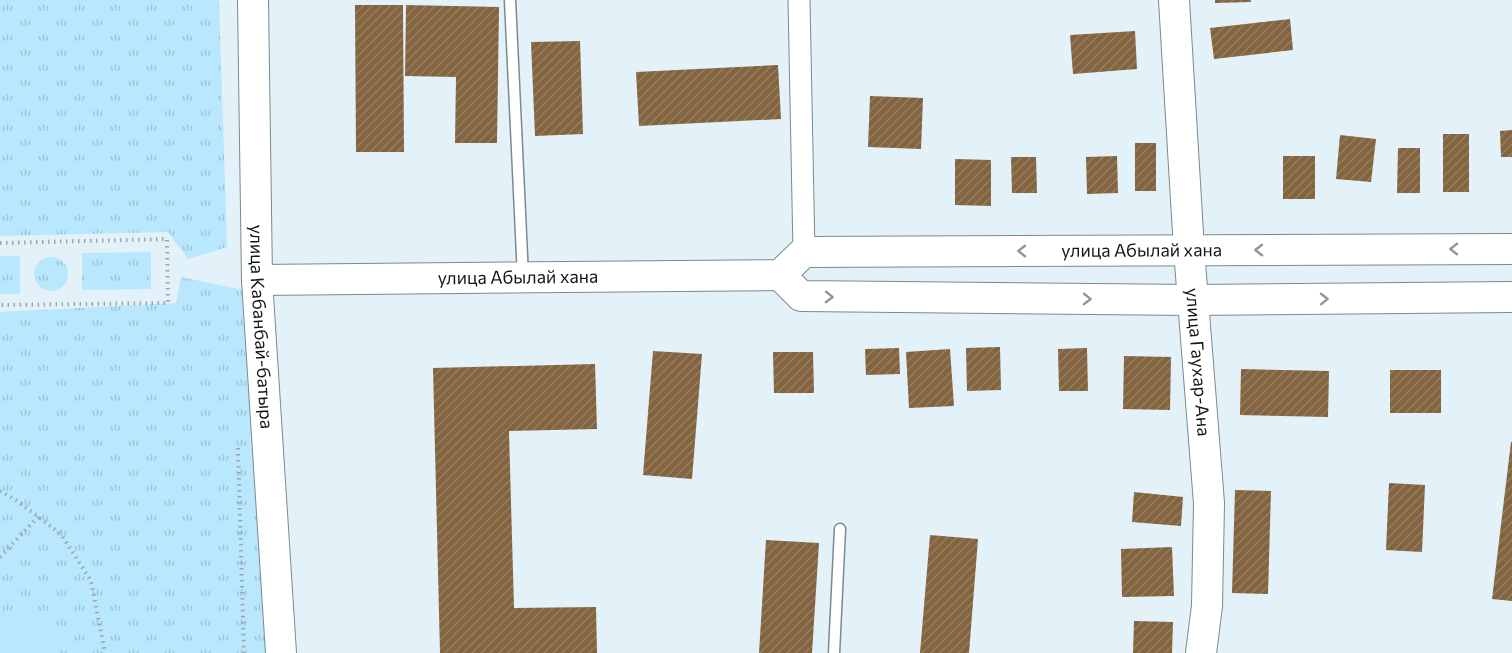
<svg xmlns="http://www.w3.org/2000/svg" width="1512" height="653" font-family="Commissioner,sans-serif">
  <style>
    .grass { fill: url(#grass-tufts) }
    .park { fill: #b9e7fd }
    .building { fill: url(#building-hatch) }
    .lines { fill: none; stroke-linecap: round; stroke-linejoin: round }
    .lane-casing { stroke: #7c898f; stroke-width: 13 }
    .street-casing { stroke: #7c898f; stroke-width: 23 }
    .secondary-casing { stroke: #7c898f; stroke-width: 32 }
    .path { stroke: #9ca6ac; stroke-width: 4; stroke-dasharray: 1.5 4.5; stroke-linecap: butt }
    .lane { stroke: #fff; stroke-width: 10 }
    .street { stroke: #fff; stroke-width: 21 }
    .secondary { stroke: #fff; stroke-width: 30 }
    .oneway { stroke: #949798 }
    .labels { text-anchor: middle; stroke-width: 5; stroke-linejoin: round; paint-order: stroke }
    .street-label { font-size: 18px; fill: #12171a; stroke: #fafcfe }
  </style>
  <defs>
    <pattern id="grass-tufts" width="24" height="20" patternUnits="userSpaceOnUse" patternTransform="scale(1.5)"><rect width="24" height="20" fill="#b9e7fd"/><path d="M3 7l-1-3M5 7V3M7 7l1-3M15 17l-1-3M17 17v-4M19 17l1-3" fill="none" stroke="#9ec5d8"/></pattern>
    <pattern id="building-hatch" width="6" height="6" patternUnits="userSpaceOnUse" patternTransform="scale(1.5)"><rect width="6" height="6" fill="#84633f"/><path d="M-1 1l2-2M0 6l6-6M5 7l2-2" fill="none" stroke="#947d64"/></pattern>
  </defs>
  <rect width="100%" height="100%" fill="#e3f1f8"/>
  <path class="grass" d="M0 0H219L227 247 188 259 168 232 0 236Z
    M151 252V289L82 290V253Z
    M0 256H20V294H0Z
    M34 274a17 17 0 1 1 34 0a17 17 0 1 1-34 0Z
    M181 277 243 290 268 653H0V312L176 303Z"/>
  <path class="park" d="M18 603C36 617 57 628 59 653H0V616L8 613Z"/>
  <path class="building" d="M1215 0H1251V2L1215 3Z
    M355 5H403L404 152H356Z
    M406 5 499 7 497 143H455L456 77 405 76Z
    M1290 19 1293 50 1214 59 1210 28Z
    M1135 31 1137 69 1073 74 1070 35Z
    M580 41 583 134 535 136 531 42Z
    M778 65 781 119 639 126 636 72Z
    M870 96 923 98 921 149 868 147Z
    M1512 130V157H1501L1500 131Z
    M1443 134H1469V192H1443Z
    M1340 135 1376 139 1371 182 1336 179Z
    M1135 143H1156V191H1135Z
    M1398 148H1420V193H1397Z
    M1117 156 1118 193 1087 194 1086 157Z
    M1283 156H1315V199H1283Z
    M1011 157H1036L1037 193H1012Z
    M955 159 991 160V206L955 205Z
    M1000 347 1001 390 967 391 966 348Z
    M899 348 900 374 866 375 865 349Z
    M1087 348 1088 391H1059L1058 349Z
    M950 349 954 406 909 408 906 352Z
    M653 351 702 354 692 479 643 475Z
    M773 352H813L814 393H774Z
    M1124 356 1171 357 1170 410 1123 409Z
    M595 364 597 429 509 431 514 608 596 607 597 653H440L433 368Z
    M1241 369 1329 371 1328 417 1240 415Z
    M1390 370H1441V413H1390Z
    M1511 442H1512V601L1492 599Z
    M1389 483 1425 485 1422 552 1386 550Z
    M1235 490 1271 491 1268 594 1232 593Z
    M1134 492 1183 497 1181 526 1132 522Z
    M930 535 978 539 969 653H920Z
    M766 540 819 543 812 653H759Z
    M1172 547 1174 596 1122 597 1121 549Z
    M1134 621 1173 622 1172 653H1133Z"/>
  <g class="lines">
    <defs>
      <path id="lane" d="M510 0 523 277
        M834 653 840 529"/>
      <path id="street" d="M799 0 804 252"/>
      <g id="secondary">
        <path id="s1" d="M253 0 257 280 281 653"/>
        <path id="s2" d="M1174 0 1189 250 1209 503 1207 606 1201 653"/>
        <path d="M780 275 801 296 1193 300 1512 297"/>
        <path id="s3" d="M257 280 780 275 804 252 1512 249"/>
      </g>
    </defs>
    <use href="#lane" class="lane-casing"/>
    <use href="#street" class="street-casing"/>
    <use href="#secondary" class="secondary-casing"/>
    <path class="path" d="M0 243 167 239 168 303 0 305
      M238 448 244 653
      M0 491 16 500 61 534 91 581 105 653
      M0 557 38 517"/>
    <use href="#lane" class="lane"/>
    <use href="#street" class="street"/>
    <use href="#secondary" class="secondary"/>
  </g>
  <defs><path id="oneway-chevron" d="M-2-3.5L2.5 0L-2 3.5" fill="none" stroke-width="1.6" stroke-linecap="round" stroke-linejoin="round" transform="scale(1.5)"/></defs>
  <g class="oneway">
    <use href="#oneway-chevron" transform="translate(1454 249) rotate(180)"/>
    <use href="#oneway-chevron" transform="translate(1259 250) rotate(180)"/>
    <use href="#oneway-chevron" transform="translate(1022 251) rotate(180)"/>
    <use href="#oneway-chevron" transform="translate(829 297) rotate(1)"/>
    <use href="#oneway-chevron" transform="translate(1087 299) rotate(1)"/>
    <use href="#oneway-chevron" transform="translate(1324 299) rotate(-1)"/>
  </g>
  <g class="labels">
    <g class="street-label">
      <text dy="6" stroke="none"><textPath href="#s3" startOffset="894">улица Абылай хана</textPath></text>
      <text dy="6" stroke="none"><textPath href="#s3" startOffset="261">улица Абылай хана</textPath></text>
      <text dy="6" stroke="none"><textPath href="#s1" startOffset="327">улица Кабанбай-батыра</textPath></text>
      <text dy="6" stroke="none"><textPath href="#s2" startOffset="363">улица Гаухар-Ана</textPath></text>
    </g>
  </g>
</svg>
